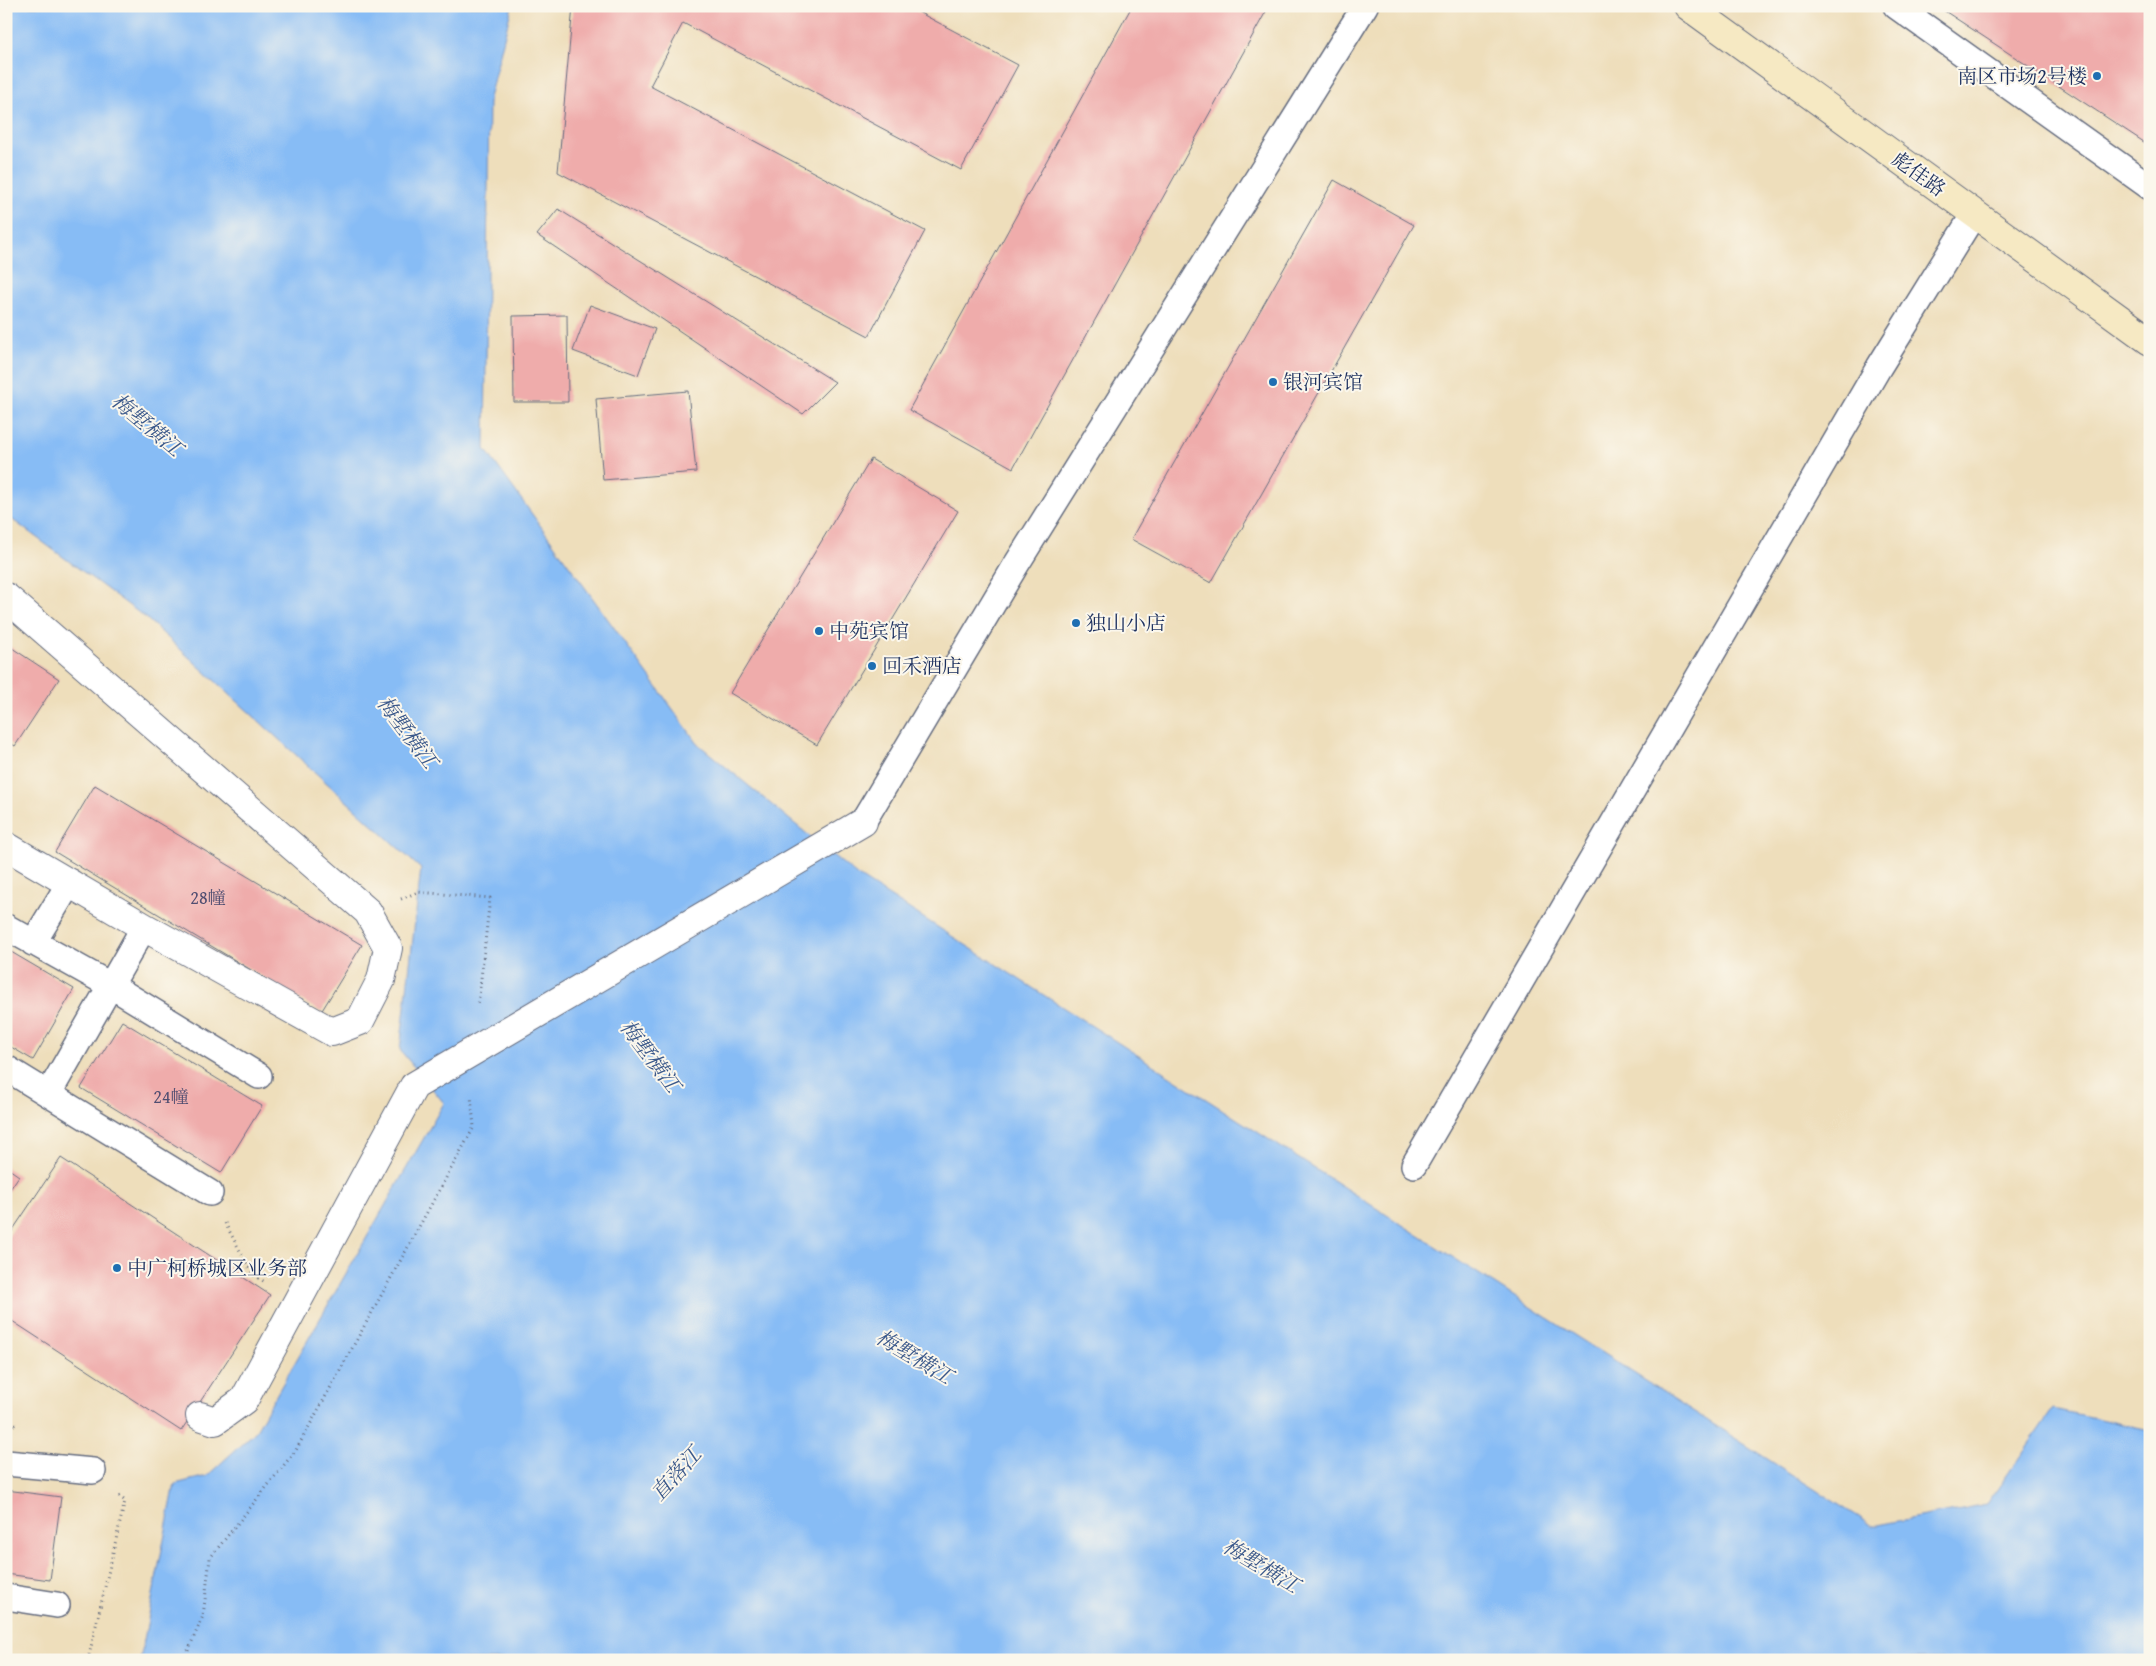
<svg xmlns="http://www.w3.org/2000/svg" width="2156" height="1666" font-family="'Gentium Book Plus','Noto Serif SC',serif">
  <style>
    .water { fill: #87bcf5; stroke: #5176aa }
    .building { fill: #efacab }
    .lines { fill: none; stroke-linecap: round; stroke-linejoin: round }
    .lane-casing { stroke: #656c7f; stroke-width: 28 }
    .street-casing { stroke: #656c7f; stroke-width: 30 }
    .secondary-casing { stroke: #656c7f; stroke-width: 30 }
    .path { stroke: #656c7f; stroke-width: 3; stroke-dasharray: 1 4; stroke-linecap: butt }
    .lane { stroke: #fff; stroke-width: 25 }
    .street { stroke: #fff; stroke-width: 28 }
    .secondary { stroke: #f6e9c3; stroke-width: 28 }
    .poi-dot { fill: #1f6fb2; stroke: #fbf7ec; stroke-width: 2 }
    .labels { text-anchor: middle; stroke-width: 4; stroke-linejoin: round; paint-order: stroke }
    .number-label { font-size: 18px; fill: #504e71 }
    .poi-label { font-size: 20px; fill: #1b2f5e; stroke: #fbf7ec; text-anchor: start }
    .street-label { font-size: 20px; fill: #1b2f5e; stroke: #fbf7ec }
    .water-label { font-size: 21px; font-style: italic; fill: #3b598b; stroke: #fbf7ec }
  </style>
  <rect width="100%" height="100%" fill="#fbf7ec"/>
  <filter id="ink" filterUnits="userSpaceOnUse"><feTurbulence type="fractalNoise" baseFrequency=".02" numOctaves="2"/><feDisplacementMap in="SourceGraphic" scale="10" xChannelSelector="R" yChannelSelector="G"/><feConvolveMatrix kernelMatrix="1 2 1 2 8 2 1 2 1" color-interpolation-filters="sRGB"/></filter>
  <filter id="wash" filterUnits="userSpaceOnUse"><feTurbulence type="fractalNoise" baseFrequency=".0096" numOctaves="4" result="noise"/><feDisplacementMap in="SourceGraphic" scale="20" xChannelSelector="R" yChannelSelector="G"/><feGaussianBlur stdDeviation="1.12" result="paint"/><feColorMatrix in="noise" values="0 0 0 0 0 0 0 0 0 0 0 0 0 0 0 0 0 1.4 0 .05"/><feComposite in="paint" operator="in"/></filter>
  <g filter="url(#wash)">
    <rect width="100%" height="100%" fill="#eedebb"/>
    <path class="water" d="M6 6H512L489 98 485 449 698 744 858 876 1872 1526 1987 1504 2053 1409 2150 1430V1660H140L175 1484 207 1476 255 1432 444 1103 400 1050 421 869 146 618 6 515Z"/>
    <g id="blocks">
      <path class="building" d="M573 6H907L1018 65 961 170 683 23 650 86 925 231 869 336 558 172Z
        M1132 6H1269L1013 468 909 410Z
        M1937 6H2150V146Z
        M1334 180 1414 225 1211 583 1131 539Z
        M558 209 835 382 803 414 537 235Z
        M590 305 655 329 638 375 573 351Z
        M567 315 568 402H514L513 316Z
        M688 391 696 472 603 480 596 399Z
        M871 459 958 511 817 745 730 693Z
        M6 644 59 679 15 746 6 741Z
        M95 785 362 945 321 1012 55 852Z
        M6 949 74 989 33 1060 6 1044Z
        M122 1021 262 1106 221 1173 81 1088Z
        M61 1158 270 1295 181 1431 6 1317V1240Z
        M6 1167 19 1176 6 1195Z
        M6 1490 61 1497 50 1580 6 1574Z"/>
    </g>
  </g>
  <g filter="url(#ink)">
    <use href="#blocks" fill-opacity="0" stroke="#656c7f" stroke-width="1"/>
    <g class="lines">
      <defs>
        <path id="lane" d="M1896 6 2150 187
          M863 822 1016 565 1365 6
          M6 927 110 985 259 1076
          M33 943 70 882
          M6 1068 210 1193
          M49 1093 144 927
          M1414 1165 1879 367 1974 214
          M6 1463 93 1471
          M6 1597 57 1605"/>
        <path id="street" d="M6 597 368 912 388 948 381 980 360 1021 332 1032 144 927 6 846
          M200 1416 215 1421 244 1400 414 1086 863 822"/>
        <path id="secondary" d="M1688 6 2150 341"/>
      </defs>
      <use href="#lane" class="lane-casing"/>
      <use href="#street" class="street-casing"/>
      <use href="#secondary" class="secondary-casing"/>
      <path class="path" d="M401 899 418 892 490 898 478 1005
        M225 1223 253 1275 265 1282
        M6 1420 19 1427
        M88 1660 125 1501 118 1495
        M184 1660 203 1616 210 1558 296 1450 474 1127 471 1096"/>
      <use href="#lane" class="lane"/>
      <use href="#street" class="street"/>
      <use href="#secondary" class="secondary"/>
    </g>
  </g>
  <g class="poi-dot">
    <circle cx="2097" cy="76" r="5"/>
    <circle cx="1273" cy="382" r="5"/>
    <circle cx="1076" cy="623" r="5"/>
    <circle cx="819" cy="631" r="5"/>
    <circle cx="872" cy="666" r="5"/>
    <circle cx="117" cy="1268" r="5"/>
  </g>
  <g class="labels">
    <g class="number-label">
      <text x="208" y="904">28幢</text>
      <text x="171" y="1103">24幢</text>
    </g>
    <g class="poi-label">
      <text x="2087" y="83" text-anchor="end">南区市场2号楼</text>
      <text x="1283" y="389">银河宾馆</text>
      <text x="1086" y="630">独山小店</text>
      <text x="829" y="638">中苑宾馆</text>
      <text x="882" y="673">回禾酒店</text>
      <text x="127" y="1275">中广柯桥城区业务部</text>
    </g>
    <g class="street-label">
      <text transform="translate(1919 174) rotate(36)" y="7">彪佳路</text>
    </g>
    <g class="water-label">
      <text transform="translate(147 425) rotate(40)" y="7">梅墅横江</text>
      <text transform="translate(407 732) rotate(53)" y="7">梅墅横江</text>
      <text transform="translate(650 1056) rotate(53)" y="7">梅墅横江</text>
      <text transform="translate(914 1357) rotate(31)" y="7">梅墅横江</text>
      <text transform="translate(676 1474) rotate(-48)" y="7">直落江</text>
      <text transform="translate(1261 1566) rotate(31)" y="7">梅墅横江</text>
    </g>
  </g>
  <rect width="2156" height="1666" fill="none" stroke="#fbf7ec" stroke-width="25"/>
</svg>
